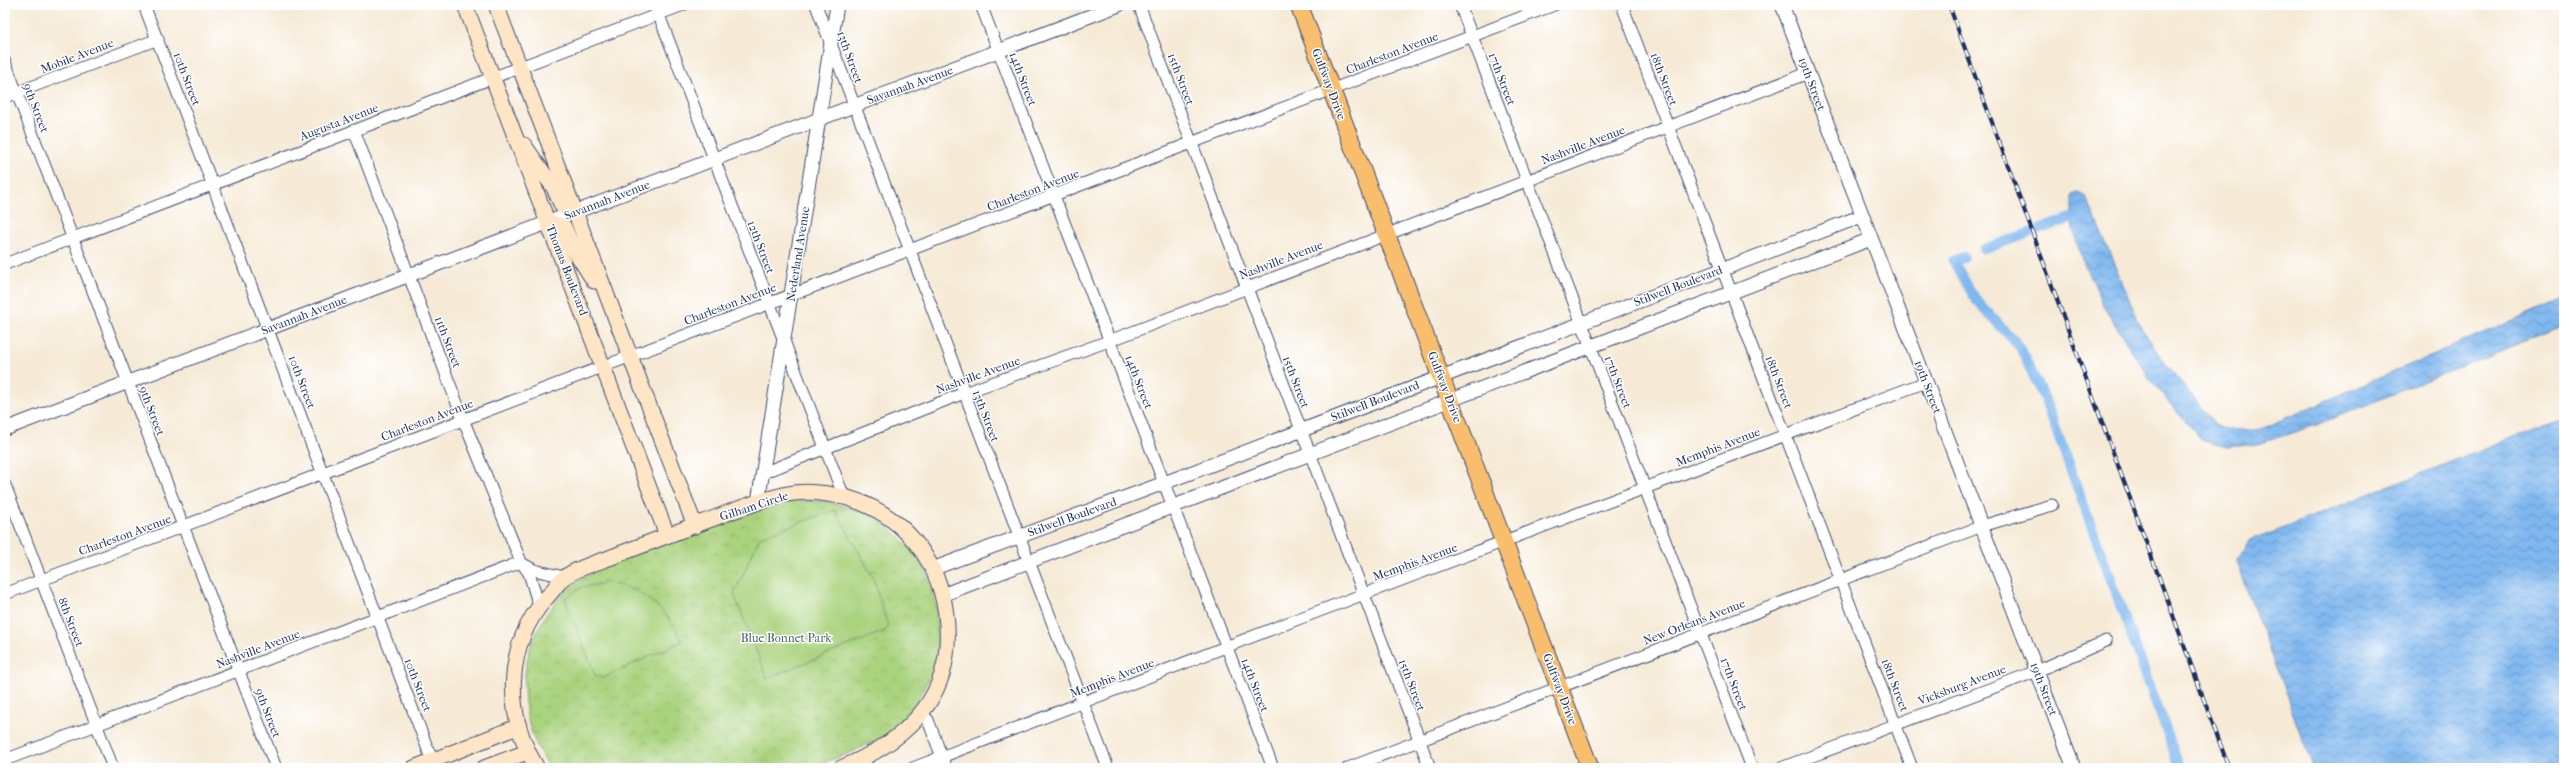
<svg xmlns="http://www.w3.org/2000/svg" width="2569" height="773" font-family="'IM FELL French Canon',serif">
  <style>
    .park { fill: url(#park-crowns); stroke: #62816e }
    .pitch { fill: #aad37e; stroke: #62816e }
    .water { fill: url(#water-waves); stroke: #4d73a6 }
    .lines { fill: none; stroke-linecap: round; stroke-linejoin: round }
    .canal { stroke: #7fb7ef; stroke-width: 10 }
    .minor-casing { stroke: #3c4b70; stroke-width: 13 }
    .tertiary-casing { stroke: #3c4b70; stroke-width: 15 }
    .secondary-casing { stroke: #3c4b70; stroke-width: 17 }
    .primary-casing { stroke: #3c4b70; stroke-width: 19 }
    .minor { stroke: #fff; stroke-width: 11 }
    .tertiary { stroke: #fff; stroke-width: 13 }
    .secondary { stroke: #fde5c5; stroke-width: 15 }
    .primary { stroke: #f9be6d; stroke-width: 17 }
    .rail-casing { stroke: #1b2f5e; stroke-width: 4 }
    .rail { stroke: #fff; stroke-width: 2.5; stroke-dasharray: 8; stroke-linecap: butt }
    .labels { text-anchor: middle; stroke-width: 3; stroke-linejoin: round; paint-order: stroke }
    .street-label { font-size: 12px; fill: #1b2f5e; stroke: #fff }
    .park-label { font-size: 12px; fill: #466068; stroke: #fff }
  </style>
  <defs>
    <pattern id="park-crowns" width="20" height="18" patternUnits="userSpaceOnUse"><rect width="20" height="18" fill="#aad37e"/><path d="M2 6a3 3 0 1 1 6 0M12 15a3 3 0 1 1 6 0" fill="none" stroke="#92b56f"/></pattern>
    <pattern id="water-waves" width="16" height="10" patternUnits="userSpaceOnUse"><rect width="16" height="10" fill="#7fb7ef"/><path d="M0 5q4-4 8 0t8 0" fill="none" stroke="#6795c5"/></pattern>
  </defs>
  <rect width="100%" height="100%" fill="#fff"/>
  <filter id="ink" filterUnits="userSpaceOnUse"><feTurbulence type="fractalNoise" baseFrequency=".025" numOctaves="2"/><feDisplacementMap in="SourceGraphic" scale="8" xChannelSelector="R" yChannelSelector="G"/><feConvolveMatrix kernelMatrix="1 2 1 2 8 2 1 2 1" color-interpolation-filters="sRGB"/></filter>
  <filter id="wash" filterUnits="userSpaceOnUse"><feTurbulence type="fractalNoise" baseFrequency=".012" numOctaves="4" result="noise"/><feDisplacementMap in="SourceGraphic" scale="16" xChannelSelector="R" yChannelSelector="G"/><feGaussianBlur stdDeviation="0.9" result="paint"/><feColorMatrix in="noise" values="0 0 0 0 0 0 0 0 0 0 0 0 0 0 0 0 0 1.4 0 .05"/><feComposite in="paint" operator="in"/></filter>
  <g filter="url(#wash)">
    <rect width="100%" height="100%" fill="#f6ead6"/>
    <path class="park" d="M799 501H824L864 511 885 524 909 546 924 567 937 605V649L931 675 916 702 889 734 852 752 810 768H550C502 699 523 609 597 569 615 559 636 555 654 548 695 533 736 519 777 504Z"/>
    <path class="pitch" d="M835 510 873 577 888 627 885 631 767 678 734 594 760 537Z
      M606 583C641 586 667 610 682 641L603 678 595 675 565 599 582 587Z"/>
    <path class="water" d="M2078 193 2086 197 2142 329 2168 367 2213 422C2229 434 2243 431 2261 429L2564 298V325L2319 424 2258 444 2228 447 2201 440 2151 381 2104 307 2081 257 2072 224V195Z
      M2564 417V768H2313L2237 562 2248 542Z"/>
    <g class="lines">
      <path class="canal" d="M1984 249 2083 214
        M1964 257 1953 261 1976 300 2020 347 2047 405 2180 768"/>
    </g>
  </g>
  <g filter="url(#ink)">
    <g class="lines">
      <defs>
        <path id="minor" d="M144 5 435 768
          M655 5 844 497
          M816 5 1108 768
          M981 5 1273 768
          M1139 5 1430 768
          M1460 5 1752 768
          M1622 5 1912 768
          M5 62 276 768
          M5 97 158 39
          M354 130 463 419 521 562 529 573 539 606
          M5 264 683 5
          M763 473 964 393 1109 341 1808 73
          M5 485 113 768
          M523 564 534 570 564 577
          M5 594 1554 5
          M921 712 928 720 946 768
          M5 760 521 562
          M913 768 1298 619 1926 382
          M1348 768 1982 526 2052 505
          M1781 768 2037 671 2106 641"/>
        <path id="tertiary" d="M1782 5 2074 768
          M5 429 1119 5
          M758 502 837 5
          M932 569 1164 483 1862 216
          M942 595 1871 239
          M859 760 867 768"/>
        <path id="secondary" d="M465 5 667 535
          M496 5 695 526
          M524 145 554 188 562 206 575 212
          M548 222 564 227 573 248 594 281
          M414 768 517 727
          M484 768 527 752
          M537 768C504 714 504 646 547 597 553 591 558 582 565 577 577 568 595 563 609 558 635 548 661 538 687 528 720 517 753 501 787 494 807 490 828 493 848 498 914 518 951 577 947 646 943 709 895 746 841 768"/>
        <path id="primary" d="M1299 5 1590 768"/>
      </defs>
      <use href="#minor" class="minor-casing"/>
      <use href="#tertiary" class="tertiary-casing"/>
      <use href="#secondary" class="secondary-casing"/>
      <use href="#primary" class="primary-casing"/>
      <use href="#minor" class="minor"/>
      <use href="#tertiary" class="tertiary"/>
      <use href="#secondary" class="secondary"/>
      <use href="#primary" class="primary"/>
      <defs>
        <path id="rail" d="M1949 5 2229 768"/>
      </defs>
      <use href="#rail" class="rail-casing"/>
      <use href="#rail" class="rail"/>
    </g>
  </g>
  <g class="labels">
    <g class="street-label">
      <text transform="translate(1392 53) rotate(-21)" y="4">Charleston Avenue</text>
      <text transform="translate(77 56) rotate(-21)" y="4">Mobile Avenue</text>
      <text transform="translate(850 57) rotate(70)" y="4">13th Street</text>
      <text transform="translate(187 79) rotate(69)" y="4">10th Street</text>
      <text transform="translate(1023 79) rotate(69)" y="4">14th Street</text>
      <text transform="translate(1181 79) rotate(69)" y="4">15th Street</text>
      <text transform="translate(1502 79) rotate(69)" y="4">17th Street</text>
      <text transform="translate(1664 79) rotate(69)" y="4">18th Street</text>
      <text transform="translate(1329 84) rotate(69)" y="4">Gulfway Drive</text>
      <text transform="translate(1812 84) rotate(69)" y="4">19th Street</text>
      <text transform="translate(910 85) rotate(-20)" y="4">Savannah Avenue</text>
      <text transform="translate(36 108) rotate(69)" y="4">9th Street</text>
      <text transform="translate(339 122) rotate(-21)" y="4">Augusta Avenue</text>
      <text transform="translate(1583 145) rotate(-21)" y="4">Nashville Avenue</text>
      <text transform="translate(1033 190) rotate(-21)" y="4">Charleston Avenue</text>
      <text transform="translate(607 200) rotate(-21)" y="4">Savannah Avenue</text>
      <text transform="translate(761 247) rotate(69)" y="4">12th Street</text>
      <text transform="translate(798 254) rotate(-81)" y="4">Nederland Avenue</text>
      <text transform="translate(1281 260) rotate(-21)" y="4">Nashville Avenue</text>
      <text transform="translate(567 270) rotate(69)" y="4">Thomas Boulevard</text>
      <text transform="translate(1678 286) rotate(-21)" y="4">Stilwell Boulevard</text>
      <text transform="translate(730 304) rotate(-21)" y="4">Charleston Avenue</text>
      <text transform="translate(304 315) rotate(-21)" y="4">Savannah Avenue</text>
      <text transform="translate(448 342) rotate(69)" y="4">11th Street</text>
      <text transform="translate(978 375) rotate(-20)" y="4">Nashville Avenue</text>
      <text transform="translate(302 382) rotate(69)" y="4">10th Street</text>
      <text transform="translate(1139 382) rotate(69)" y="4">14th Street</text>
      <text transform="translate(1296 382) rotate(69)" y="4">15th Street</text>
      <text transform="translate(1618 382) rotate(69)" y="4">17th Street</text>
      <text transform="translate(1779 382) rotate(69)" y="4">18th Street</text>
      <text transform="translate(1445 387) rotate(69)" y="4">Gulfway Drive</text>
      <text transform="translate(1928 387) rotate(69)" y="4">19th Street</text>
      <text transform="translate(1375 401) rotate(-21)" y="4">Stilwell Boulevard</text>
      <text transform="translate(152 411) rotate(69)" y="4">9th Street</text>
      <text transform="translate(986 416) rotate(69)" y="4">13th Street</text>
      <text transform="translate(427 420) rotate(-21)" y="4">Charleston Avenue</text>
      <text transform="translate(1718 447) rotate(-21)" y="4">Memphis Avenue</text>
      <text transform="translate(754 506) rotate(-18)" y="4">Gilham Circle</text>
      <text transform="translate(1072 517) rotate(-20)" y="4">Stilwell Boulevard</text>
      <text transform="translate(125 535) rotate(-20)" y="4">Charleston Avenue</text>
      <text transform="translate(1415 562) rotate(-20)" y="4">Memphis Avenue</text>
      <text transform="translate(71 622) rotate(69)" y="4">8th Street</text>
      <text transform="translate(1694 622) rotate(-21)" y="4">New Orleans Avenue</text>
      <text transform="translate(258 649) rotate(-21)" y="4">Nashville Avenue</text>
      <text transform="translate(1112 678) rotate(-21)" y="4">Memphis Avenue</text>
      <text transform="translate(1734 684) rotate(69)" y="4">17th Street</text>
      <text transform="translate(418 685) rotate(69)" y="4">10th Street</text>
      <text transform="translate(1255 685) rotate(69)" y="4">14th Street</text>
      <text transform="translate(1412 685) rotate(69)" y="4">15th Street</text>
      <text transform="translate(1895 685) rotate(69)" y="4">18th Street</text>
      <text transform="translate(1962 685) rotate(-21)" y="4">Vicksburg Avenue</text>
      <text transform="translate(1560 689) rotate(69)" y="4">Gulfway Drive</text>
      <text transform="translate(2044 689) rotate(69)" y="4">19th Street</text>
      <text transform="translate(268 713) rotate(69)" y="4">9th Street</text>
    </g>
    <g class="park-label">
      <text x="786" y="642">Blue Bonnet Park</text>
    </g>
  </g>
  <rect width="2569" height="773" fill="none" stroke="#fff" stroke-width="20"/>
</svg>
